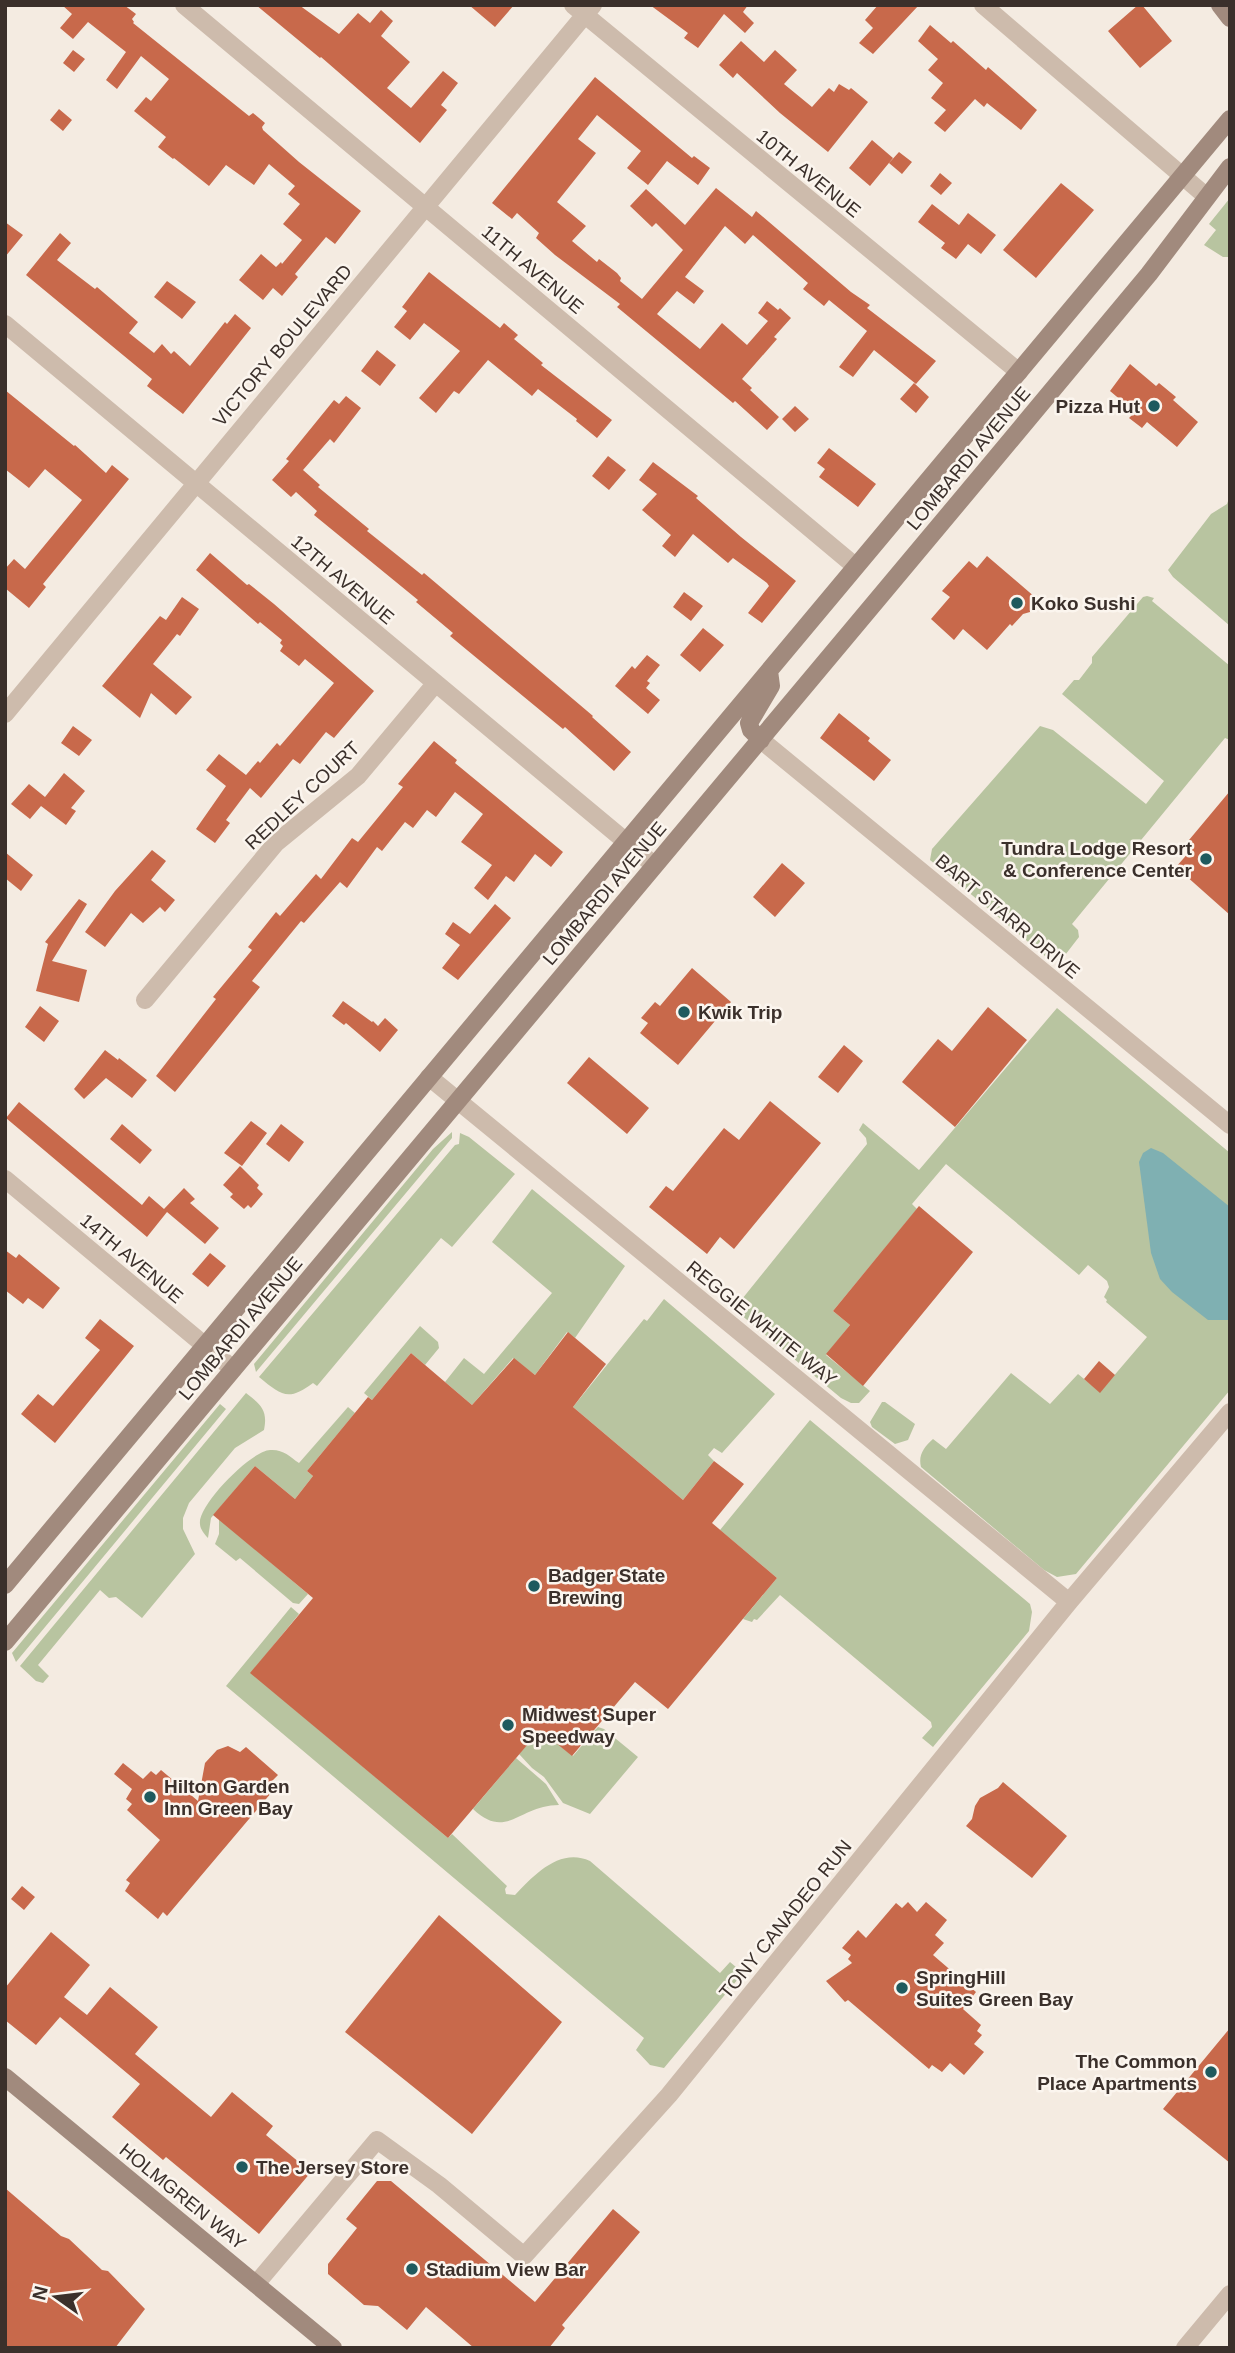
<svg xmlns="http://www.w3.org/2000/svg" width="1235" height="2353" font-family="Arial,sans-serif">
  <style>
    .green { fill: #b8c4a0 }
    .water { fill: #7fb0b2 }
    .building { fill: #c8694b }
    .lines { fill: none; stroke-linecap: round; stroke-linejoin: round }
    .street { stroke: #cdbbac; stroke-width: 18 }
    .secondary { stroke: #a18a7d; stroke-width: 18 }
    .poi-dot { fill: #1f5a5e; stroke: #fbf5ee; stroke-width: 2.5 }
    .labels { text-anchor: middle; stroke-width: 5; stroke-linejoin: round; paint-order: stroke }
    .street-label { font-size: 19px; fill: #3b302b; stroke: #fbf5ee }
    .poi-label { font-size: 19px; font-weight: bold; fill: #3b302b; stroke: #fbf5ee; text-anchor: start }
  </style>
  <rect width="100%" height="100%" fill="#f4ebe1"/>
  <path class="green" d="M1230 198 1228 257H1223L1204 245 1216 230 1209 224Z
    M1230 495V626L1173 577 1168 570 1211 514 1227 504Z
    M1147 596 1154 598 1152 601 1230 666V740L1225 738 1072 924 1078 930 1079 937 1062 959 1051 961 930 860 932 849 1040 726 1053 730 1146 804 1164 781 1062 694 1074 680H1079L1092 663V657L1143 597Z
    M1057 1008 1230 1153V1390L1076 1574 1057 1577 1044 1570 921 1467C918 1455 924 1447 933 1439L946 1449 1011 1373 1050 1404 1078 1374 1100 1392 1147 1337 1106 1302 1107 1300 1104 1297 1109 1287 1107 1281 1088 1265 1079 1275 946 1164 912 1204 917 1209 833 1311 850 1325 826 1355 870 1391 859 1403H851L841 1398 734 1309 867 1144 866 1138 859 1130 863 1123 919 1170Z
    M452 1132V1138L256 1372 254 1364 433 1149Z
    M460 1133 469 1137 515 1174 452 1247 441 1238 317 1386 313 1383C288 1402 281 1395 259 1377L455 1145 459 1144Z
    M532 1189 625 1266 575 1338 567 1332 535 1375 513 1358 472 1405 445 1382 464 1358 484 1374 552 1293 492 1242Z
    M664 1299 775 1394 722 1453 714 1448 708 1455 714 1461 683 1500 573 1407 644 1319 647 1321Z
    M420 1326 438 1342 439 1348 425 1365 411 1353 372 1400 364 1393Z
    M246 1393C261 1405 268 1410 264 1430L235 1448 189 1503 183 1518V1529L195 1554 142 1618 116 1597 109 1598 100 1590 38 1665 49 1676 43 1683 36 1681 20 1666Z
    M882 1402H885L915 1424 908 1440 895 1444 872 1427 870 1422Z
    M220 1404 226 1409 16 1662 12 1653Z
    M348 1407 355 1413 307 1471 313 1476 295 1499 255 1466 211 1518 208 1538C205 1535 200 1529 200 1524 197 1506 251 1451 270 1450 283 1449 289 1456 299 1463Z
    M810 1420 1030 1604 1032 1612 1029 1631 933 1747 922 1738 932 1727 931 1722 780 1595 757 1620 754 1619 752 1622 743 1619 777 1578 720 1530Z
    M219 1519 308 1594 299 1604 293 1603 240 1558 236 1561 215 1544 219 1534Z
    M291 1607 299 1614 251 1673 448 1838 452 1834 507 1886 505 1889 506 1894 515 1895C534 1875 560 1847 590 1861L720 1973 730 1962 743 1973 664 2068 650 2065 636 2050 644 2038 226 1686Z
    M598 1727 604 1729 638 1757 590 1814 563 1803 544 1777 532 1768 519 1754 540 1730 573 1756 585 1742 589 1745 592 1740 589 1736Z
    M516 1758 546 1784 559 1805C519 1805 507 1841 473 1809Z"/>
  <path class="water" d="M1151 1148 1163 1153 1230 1207V1320H1208L1172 1292 1160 1279 1151 1253 1139 1162 1143 1153Z"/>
  <path class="building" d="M62 5H124L136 14 132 19 134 22 133 23 249 116 253 113 265 123 262 127 263 130 299 162 361 211 335 244 326 237 295 274 298 277 282 296 273 288 263 300 239 280 261 254 276 267 281 262 282 264 302 240 283 224 300 204 288 194 295 186 269 164 254 185 226 165 209 186 174 158 173 159 158 147 166 137 134 111 146 97 151 101 169 79 141 56 117 89 106 80 126 52 88 22 73 39 60 28 72 14Z
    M256 5H299L339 34 358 13 370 23 381 10 393 21 381 36 410 62 387 88 411 108 443 71 458 83 441 105 447 110 420 143 321 57 320 58Z
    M469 5H514L495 27Z
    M650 5H748L743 12 754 23 745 33 724 14 698 48 684 38 688 33Z
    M878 5H919L873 54 859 43 873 28 865 20Z
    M1138 5H1142L1172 41 1140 68 1108 31Z
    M930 25 951 43 953 41 986 70 988 67 1037 110 1021 130 987 103 984 107 975 99 945 132 934 123 946 110 931 98 943 83 928 70 938 59 918 41Z
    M741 41 764 62 775 50 797 70 784 84 812 107 829 88 834 92 839 84 849 90 851 88 868 102 828 152 780 113 737 73 733 78 719 65Z
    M73 50 85 59 74 72 63 63Z
    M595 77 692 158 694 156 710 168 698 185 667 161 648 185 627 168 641 151 597 115 578 139 596 153 557 202 586 226 572 241 597 262 599 259 617 273 621 278 620 281 642 299 683 250 656 223 652 227 630 206 646 189 685 225 716 188 752 217 756 211 851 292 870 305 867 308 936 361 916 384 874 350 853 377 839 367 867 331 829 300 824 306 803 289 808 283 753 235 745 244 725 226 685 277 704 291 694 304 677 291 657 314 700 349 722 323 747 345 768 321 758 313 767 301 778 310 780 308 791 318 774 337 777 339 742 379 752 388 750 390 779 417 767 430 735 401 733 403 617 307 620 304 555 255 536 238 539 233 517 213 512 219 492 203Z
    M59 109 72 120 63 131 50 120Z
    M872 140 893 158 870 186 849 168Z
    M899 152 912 162 902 174 889 163Z
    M940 173 952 183 941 195 930 186Z
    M1061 183 1094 210 1036 278 1003 250Z
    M932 204 959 225 968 213 996 235 981 254 968 244 956 259 941 248 945 243 918 222Z
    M5 222 23 235 5 257Z
    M60 233 71 243 57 260 95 289 97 287 138 322 129 333 154 353 162 344 171 354 174 351 190 366 225 322 227 324 235 314 251 328 183 414 147 386 152 379 26 275Z
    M429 272 500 328 504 323 518 335 514 339 543 363 541 365 612 420 597 438 576 421 577 419 538 389 532 396 488 360 459 394 454 391 436 413 419 398 460 351 424 323 410 340 394 327 407 311 402 307Z
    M167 281 196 302 182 319 154 297Z
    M377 350 396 365 380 386 361 371Z
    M1130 364 1156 386 1159 383 1176 397 1173 400 1198 422 1177 447 1147 422 1142 428 1129 418 1135 412 1110 391Z
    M914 383 929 397 916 413 900 399Z
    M5 390 74 446 75 445 106 473 112 465 129 479 43 584 46 587 29 608 5 588V569L14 559 25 569 82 500 45 469 29 488 5 469Z
    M346 396 361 408 334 443 330 439 303 470 320 485 318 487 369 529 367 531 422 575 424 573 593 716 592 717 631 752 614 771 565 727 563 729 450 636 453 633 416 602 418 600 314 515 317 511 296 492 291 497 272 480 289 461 286 459 334 400 339 404Z
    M795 406 809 419 795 432 782 419Z
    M829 448 876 484 858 507 819 477 825 469 817 463Z
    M608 456 626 470 609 490 592 476Z
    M653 462 698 496 696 498 741 537 796 581 762 623 748 613 769 586 767 583 733 558 728 563 693 534 675 557 662 546 671 535 642 510 657 494 639 480Z
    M210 553 247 585 249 584 274 604 374 691 334 738 326 732 300 764 293 759 261 798 250 788 226 820 230 823 215 843 196 829 226 786 206 770 219 754 246 775 258 761 260 763 277 743 280 746 334 683 305 659 299 666 280 651 283 646 280 643 282 640 260 622 258 624 196 570Z
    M987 556 1036 598 1030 605V612L1023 614 1012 626 1010 624 987 650 963 629 954 640 931 619 950 597 942 591 969 561 977 568Z
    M684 592 703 606 691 621 673 607Z
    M182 597 199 609 180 636 177 634 153 664 192 697 176 715 151 693 140 718 102 686 160 616 166 620Z
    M703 628 724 645 700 672 680 655Z
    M647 655 660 665 647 681 650 683 646 688 660 700 648 714 615 686 632 666 635 669Z
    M839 713 870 738 868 741 891 760 874 781 820 738Z
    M73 726 92 740 79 756 61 743Z
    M434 741 457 760 455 763 563 852 551 867 535 854 514 882 506 876 488 900 474 888 492 865 461 842 483 814 455 792 436 817 427 810 413 828 405 822 382 851 377 847 347 888 340 882 304 923 301 921 252 981 260 987 175 1092 156 1076 216 999 213 997 252 950 248 947 276 912 280 916 316 874 321 879 352 838 358 842 403 787 398 784Z
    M64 773 85 791 71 808 76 811 66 825 41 806 30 819 11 804 29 784 45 797Z
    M1230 791V915L1176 867 1190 851 1184 846Z
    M152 850 166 861 151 880 175 900 165 912 160 907 143 923 131 913 105 947 85 932 115 891Z
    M5 852 33 875 21 891 5 878Z
    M782 863 805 883 775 917 753 897Z
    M79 899 87 904 52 961 87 970 79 1002 36 991 48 944 45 942Z
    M495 904 511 918 458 980 442 968 460 945 445 934 453 922 470 934Z
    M692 968 731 1002 678 1065 640 1033 648 1023 641 1018 655 1002 660 1006Z
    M343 1001 372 1022 373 1021 378 1026 385 1018 398 1030 380 1052 346 1023 344 1025 332 1016Z
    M40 1006 59 1021 44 1042 25 1027Z
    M988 1007 1027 1040 955 1127 902 1082 938 1039 952 1051Z
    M844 1045 863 1061 838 1093 818 1077Z
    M105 1050 118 1060 119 1058 147 1080 132 1098 106 1078 84 1099 74 1089Z
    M589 1057 649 1108 627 1134 567 1083Z
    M770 1101 821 1143 734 1249 720 1237 707 1254 649 1207 666 1186 673 1191 724 1128 739 1140Z
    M19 1102 142 1205 149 1196 164 1209 184 1188 195 1199 190 1203 219 1228 205 1244 167 1212 147 1237 6 1118Z
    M251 1121 267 1133 242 1166 224 1153Z
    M122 1124 152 1150 140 1164 110 1139Z
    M281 1124 304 1142 289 1162 266 1144Z
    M240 1166 259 1185 257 1188 263 1194 251 1208 248 1205 244 1209 230 1197 233 1194 223 1185Z
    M919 1206 973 1252 863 1386 826 1354 850 1325 833 1311Z
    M5 1250 16 1258 19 1254 60 1288 43 1309 28 1298 23 1304 5 1290Z
    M210 1253 226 1266 208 1287 192 1274Z
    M100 1319 134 1346 55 1443 21 1414 38 1394 53 1406 100 1350 85 1338Z
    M568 1332 606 1364 573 1407 683 1500 714 1461 744 1484 712 1523 777 1578 668 1709 635 1682 572 1756 540 1730 448 1838 250 1673 313 1598 213 1515 255 1466 295 1499 313 1476 307 1471 368 1397 372 1400 411 1353 472 1405 514 1358 535 1375Z
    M1099 1361 1115 1375 1100 1393 1084 1379Z
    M228 1746 240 1752 246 1747 278 1775 272 1781 277 1786 167 1916 163 1912 158 1919 125 1891 130 1883 126 1880 160 1840 127 1810 132 1804 126 1799 132 1789 114 1774 123 1763 143 1779 151 1771 156 1775 161 1770 198 1801 205 1763 217 1750Z
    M1003 1782 1067 1836 1032 1878 966 1826 972 1819 975 1806 980 1798 998 1788Z
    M22 1886 35 1897 24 1910 11 1899Z
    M908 1902 917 1912 926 1902 947 1920 935 1935 944 1943 933 1955 976 1992 963 2009 981 2025 977 2031 982 2035 974 2044 984 2052 964 2075 950 2063 942 2072 932 2065 929 2069 848 2000 845 2002 826 1981 852 1963 848 1959 851 1955 842 1948 858 1930 866 1938 896 1903 902 1908Z
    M439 1915 562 2022 472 2134 345 2032Z
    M51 1932 90 1965 64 1997 87 2015 110 1987 158 2027 135 2054 211 2117 232 2092 273 2126 266 2135 311 2172 259 2234 166 2157 163 2160 112 2117 140 2084 60 2017 36 2045 5 2020V1988Z
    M1230 2028V2163L1163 2109Z
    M377 2181H391L535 2302 613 2209 640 2232 562 2325 565 2328 549 2348H474L426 2307 407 2330 378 2306 364 2305 328 2274V2264L357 2228 346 2219Z
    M5 2188 61 2236 69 2239 102 2270 108 2271 145 2309 115 2348H5Z"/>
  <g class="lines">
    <path class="street" d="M184 5 855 566
      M573 5 1019 372
      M983 5 1207 197
      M5 324 654 865
      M5 714 593 5
      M761 740 1230 1125
      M145 1000 276 843 358 776 435 684
      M429 1077 1069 1602
      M5 1179 233 1369
      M256 2284 377 2140 439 2185 524 2256 669 2095 1069 1602 1230 1412
      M1185 2348 1230 2294"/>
    <path class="secondary" d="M1220 5 1230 18
      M761 740 751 730 749 723 771 686 769 671
      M5 1585 1230 119
      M5 1642 969 490 1149 274 1230 167
      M5 2077 333 2348"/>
  </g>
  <g class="poi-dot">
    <circle cx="1154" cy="406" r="7"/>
    <circle cx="1017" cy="603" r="7"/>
    <circle cx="1206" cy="859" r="7"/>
    <circle cx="684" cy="1012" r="7"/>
    <circle cx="534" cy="1586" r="7"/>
    <circle cx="508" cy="1725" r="7"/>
    <circle cx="150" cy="1797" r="7"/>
    <circle cx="902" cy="1988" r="7"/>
    <circle cx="1211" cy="2072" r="7"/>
    <circle cx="242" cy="2167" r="7"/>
    <circle cx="412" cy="2269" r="7"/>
  </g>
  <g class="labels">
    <g class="street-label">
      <text transform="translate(809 173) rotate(39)" y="7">10TH AVENUE</text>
      <text transform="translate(533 269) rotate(40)" y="7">11TH AVENUE</text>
      <text transform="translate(282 345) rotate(-50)" y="7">VICTORY BOULEVARD</text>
      <text transform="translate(968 458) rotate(-50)" y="7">LOMBARDI AVENUE</text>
      <text transform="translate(343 579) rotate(40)" y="7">12TH AVENUE</text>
      <text transform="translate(302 795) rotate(-43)" y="7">REDLEY COURT</text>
      <text transform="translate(604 893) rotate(-50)" y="7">LOMBARDI AVENUE</text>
      <text transform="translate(1008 916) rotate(40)" y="7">BART STARR DRIVE</text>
      <text transform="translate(132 1258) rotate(40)" y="7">14TH AVENUE</text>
      <text transform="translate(762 1323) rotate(39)" y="7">REGGIE WHITE WAY</text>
      <text transform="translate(240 1328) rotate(-50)" y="7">LOMBARDI AVENUE</text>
      <text transform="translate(785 1919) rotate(-51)" y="7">TONY CANADEO RUN</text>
      <text transform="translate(183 2196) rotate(39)" y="7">HOLMGREN WAY</text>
    </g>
    <g class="poi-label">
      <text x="1140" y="413" text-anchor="end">Pizza Hut</text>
      <text x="1031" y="610">Koko Sushi</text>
      <text x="1192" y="855" text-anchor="end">Tundra Lodge Resort<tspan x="1192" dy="22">&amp; Conference Center</tspan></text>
      <text x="698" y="1019">Kwik Trip</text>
      <text x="548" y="1582">Badger State<tspan x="548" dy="22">Brewing</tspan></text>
      <text x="522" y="1721">Midwest Super<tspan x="522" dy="22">Speedway</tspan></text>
      <text x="164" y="1793">Hilton Garden<tspan x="164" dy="22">Inn Green Bay</tspan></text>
      <text x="916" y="1984">SpringHill<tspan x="916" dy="22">Suites Green Bay</tspan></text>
      <text x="1197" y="2068" text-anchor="end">The Common<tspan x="1197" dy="22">Place Apartments</tspan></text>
      <text x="256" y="2174">The Jersey Store</text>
      <text x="426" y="2276">Stadium View Bar</text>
    </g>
  </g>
  <rect width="1235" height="2353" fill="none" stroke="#3b302b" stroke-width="14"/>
  <g transform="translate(56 2297) rotate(284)" stroke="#fbf5ee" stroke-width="5" paint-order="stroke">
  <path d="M0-5L12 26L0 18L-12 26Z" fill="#3b302b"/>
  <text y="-10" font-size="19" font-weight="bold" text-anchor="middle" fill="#3b302b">N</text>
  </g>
</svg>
